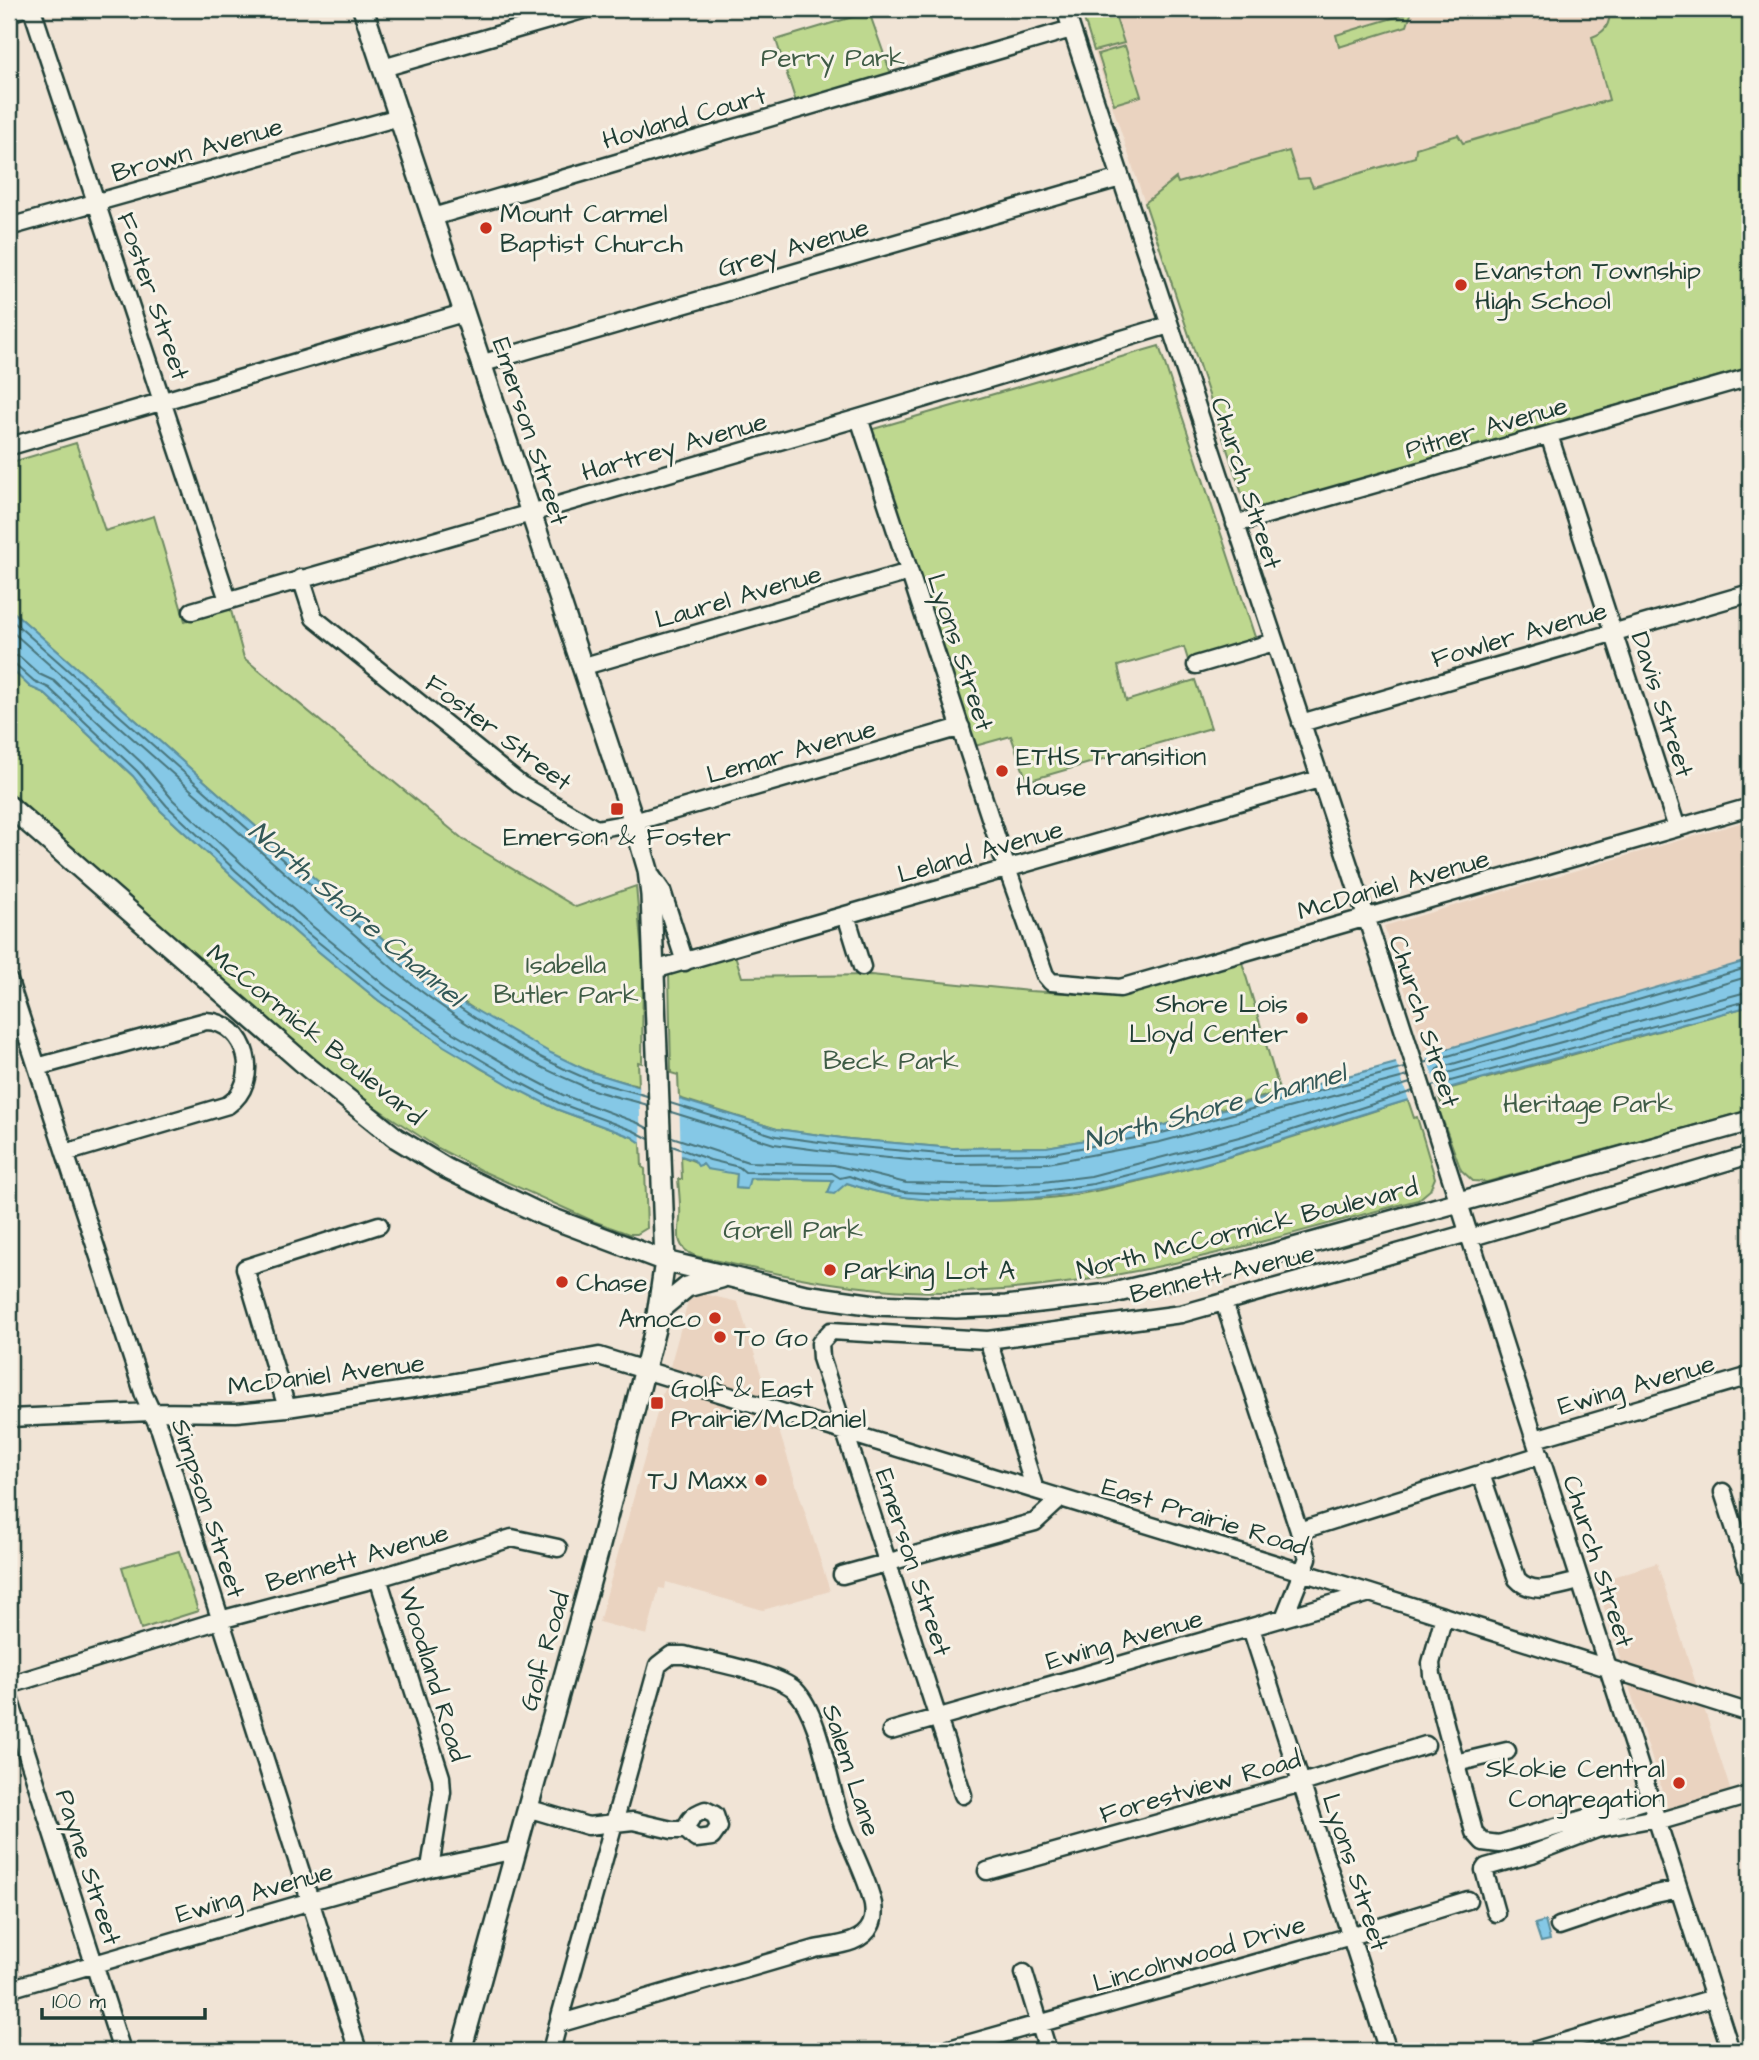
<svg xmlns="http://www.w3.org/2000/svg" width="1759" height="2060" font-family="'Architects Daughter',sans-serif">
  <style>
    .built { fill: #ead3c0 }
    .green { fill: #bed88f; stroke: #6e8a62; stroke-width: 2 }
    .water { fill: #85c8e6; stroke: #5c909f; stroke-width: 2 }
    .pier { fill: #f1e4d6 }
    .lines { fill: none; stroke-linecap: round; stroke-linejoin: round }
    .shore { stroke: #48757b; stroke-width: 2 }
    .minor-casing { stroke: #1f3d34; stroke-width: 21 }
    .major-casing { stroke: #1f3d34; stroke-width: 24 }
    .minor { stroke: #f7f3e8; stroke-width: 16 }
    .major { stroke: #f7f3e8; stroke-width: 19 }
    .poi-dot { fill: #c8321e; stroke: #f7f3e8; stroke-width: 2.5 }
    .labels { text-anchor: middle; stroke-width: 6; stroke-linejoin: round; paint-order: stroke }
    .park-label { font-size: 26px; fill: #3f5c46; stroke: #f7f3e8 }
    .street-label { font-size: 26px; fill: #1f3d34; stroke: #f7f3e8 }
    .poi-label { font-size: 26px; fill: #1f3d34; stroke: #f7f3e8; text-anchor: start }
    .water-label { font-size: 28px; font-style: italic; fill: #335958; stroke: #f7f3e8 }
  </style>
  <rect width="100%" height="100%" fill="#f1e4d6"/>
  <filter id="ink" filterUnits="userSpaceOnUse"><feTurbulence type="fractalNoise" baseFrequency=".0143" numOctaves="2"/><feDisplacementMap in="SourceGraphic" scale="14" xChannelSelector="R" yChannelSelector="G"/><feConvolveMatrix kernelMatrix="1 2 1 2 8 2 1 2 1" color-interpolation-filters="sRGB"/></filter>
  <g filter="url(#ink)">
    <path class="built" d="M1080 9H1750V367L1248 512Z
      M1750 820V960L1426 1055 1384 926Z
      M691 1291 738 1302 830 1591 763 1610 666 1582 665 1589 659 1588 647 1635 599 1622Z
      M1657 1563 1733 1798 1670 1816 1596 1582Z"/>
    <path class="green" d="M1081 9H1113L1124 43 1094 51Z
      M1405 9H1409L1411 14 1407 26 1339 47 1336 35 1406 14Z
      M1610 9H1750V367L1248 512 1145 203 1176 178 1178 183 1289 151 1298 179 1309 178 1313 187 1415 157 1416 148 1458 135 1463 143 1609 100 1592 37C1606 32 1610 24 1610 9Z
      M869 12 891 74 796 102 776 40Z
      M1125 46 1141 96 1114 104 1098 54Z
      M1159 346 1256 640 1188 660 1184 647 1118 666 1126 701 1195 680 1211 728 1027 781 1011 736 975 746 870 430Z
      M76 443 105 531 154 516 185 621 230 607 244 658 464 840 576 907 636 886 643 966 642 1063 638 1062 639 1085C558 1070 473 1012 409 962L9 608V463Z
      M9 667 30 687 44 693 133 776 161 811 232 876 302 938 378 1000 480 1068 556 1109 632 1137 641 1143 642 1167 645 1169 647 1228 637 1234H629L593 1221 480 1170 438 1148 358 1096 251 1005 9 791Z
      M735 955 742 977 871 975 1029 991 1122 996 1241 959 1280 1092 1157 1127 1047 1147 952 1148 849 1139 777 1129 679 1098 678 1075 671 1073 669 975Z
      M1750 1006V1110L1487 1182 1473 1181 1461 1170 1439 1110 1443 1108 1437 1092Z
      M1408 1100 1414 1118 1417 1117 1435 1178 1430 1190 1418 1200C1267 1239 1098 1294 941 1292 857 1292 776 1274 695 1256 676 1248 678 1236 680 1219 681 1206 679 1192 678 1179H682L681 1156 709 1167 737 1174 736 1188 746 1189 750 1178 834 1180 828 1192 847 1183C891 1198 922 1200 968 1201 1010 1201 1054 1200 1095 1191 1202 1169 1305 1133 1408 1100Z
      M179 1551 198 1611 141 1629 122 1567Z"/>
    <path class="water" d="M9 608 409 962 461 1002 551 1053 588 1071 777 1129 849 1139 952 1148 1047 1147 1157 1127 1426 1055 1750 960V1006C1636 1037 1521 1066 1408 1100 1265 1143 1123 1201 972 1201 925 1200 892 1199 847 1183L834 1194 828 1193 833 1180 750 1178 747 1189 736 1188 737 1174 707 1169 703 1164 698 1166 694 1160 641 1143 632 1137 556 1109 513 1087 444 1046 378 1000 302 938 232 876 161 811 133 776 44 693 30 687 9 667Z
      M1545 1921 1550 1940 1541 1942 1535 1924Z"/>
    <path class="pier" d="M1425 1052 1439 1095 1410 1103 1395 1060Z
      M639 1082 679 1095 681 1160 641 1147Z"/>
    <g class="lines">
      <path class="shore" d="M9 618 404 967C460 1010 520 1051 585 1078 605 1086 627 1089 647 1096
        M9 629 399 974C454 1018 515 1058 581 1085 602 1095 625 1098 648 1105
        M9 654 20 657 39 674 54 681 143 764 173 800 242 864 312 926 387 987 453 1033 521 1073 563 1095 638 1123 649 1129
        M9 663 15 664 34 681 49 688 137 771 167 806 236 871 307 933 382 994 448 1040 517 1081 559 1103 634 1131 649 1139
        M1750 976 1439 1068 1436 1072 1440 1075 1750 991
        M1424 1063 1750 967
        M1432 1086 1750 1000
        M670 1103 776 1136 848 1146 952 1155 1047 1154 1158 1134 1405 1068
        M671 1112 774 1144 847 1154 951 1164 1048 1163 1160 1142 1408 1076
        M672 1137 748 1162 834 1165 906 1183 995 1185 1043 1182 1091 1176 1243 1136 1410 1083
        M672 1146 710 1160 739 1167 745 1172 832 1173 840 1178 849 1176 878 1187 905 1192 949 1194 1044 1191 1093 1184 1246 1145 1413 1091"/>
      <defs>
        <path id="minor" d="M32 9 228 600
          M1065 9 1397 1010 1731 2051
          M9 13 22 9
          M383 68 586 9
          M433 217 1071 29
          M9 227 399 117
          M480 364 1120 178
          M859 418 1003 857 1045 975 1051 982 1120 988 1750 807
          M1549 435 1677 828
          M14 445 463 313
          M1235 524 1750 377
          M301 578 314 618 521 785 596 829 634 822 961 727
          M192 611 859 418 1169 325
          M1196 665 1274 642
          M581 667 909 572
          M1301 723 1750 593
          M648 871 662 891 685 962
          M846 915 862 967
          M654 970 1319 779
          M9 981 144 1395 160 1430 358 2051
          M37 1067 206 1021C248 1022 262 1082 228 1105L65 1153
          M1469 1238 1750 1155
          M1224 1302 1308 1558 1284 1618
          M988 1340 1035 1490
          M287 1408 245 1268 379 1225
          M9 1418 151 1412 236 1413 287 1408 439 1385 599 1356 1370 1593 1750 1713
          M1535 1439 1750 1376
          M1481 1474 1517 1579C1533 1597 1559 1585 1580 1581
          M1723 1492 1750 1576
          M1299 1531 1540 1455
          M842 1575 1035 1522 1061 1498
          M378 1578 441 1777 442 1792 430 1868
          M1444 1616 1431 1663 1432 1675 1474 1832 1483 1842 1499 1844 1650 1799
          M1251 1628 1388 2051
          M9 1685 220 1620 378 1578 512 1538 558 1548
          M9 1698 122 2051
          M891 1731 1370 1593
          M1456 1763 1507 1751
          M963 1795 821 1358 820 1343 831 1331 988 1340 1181 1314 1468 1233
          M527 1808 588 1826 633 1821 672 1830H686
          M705 1810 715 1815 719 1827 712 1837 696 1839 686 1830C688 1819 694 1814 705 1810Z
          M1657 1822 1750 1795
          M987 1871 1302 1783 1426 1745
          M1496 1913 1484 1870 1486 1867 1532 1854 1597 1829 1656 1818
          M1559 1926 1651 1895 1679 1889
          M1024 1973 1048 2051
          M9 1989 311 1901 430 1868 516 1850
          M551 2051 558 2024 658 1665 671 1655H684C710 1662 777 1673 795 1690 821 1716 828 1784 841 1820 850 1848 867 1876 873 1904 874 1911 874 1919 871 1925 862 1945 833 1945 815 1949L558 2024
          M942 2051 1351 1936 1468 1900
          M1533 2051 1714 1998"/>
        <path id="major" d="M363 9 634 822 648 870 651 895 665 1261 655 1329 598 1553 461 2051
          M9 806 309 1068 396 1138 447 1169 543 1215 665 1261 805 1295 875 1305 956 1308 1006 1306 1109 1294 1247 1261 1750 1121
          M659 1310 687 1287 721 1278"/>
      </defs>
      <use href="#minor" class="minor-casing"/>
      <use href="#major" class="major-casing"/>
      <use href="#minor" class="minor"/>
      <use href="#major" class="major"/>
    </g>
  </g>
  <g class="poi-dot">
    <circle cx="486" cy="228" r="7"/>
    <circle cx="1461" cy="285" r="7"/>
    <circle cx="1002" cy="771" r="7"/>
    <rect x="610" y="802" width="14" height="14" rx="3.5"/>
    <circle cx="1302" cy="1018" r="7"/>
    <circle cx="830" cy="1270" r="7"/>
    <circle cx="562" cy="1282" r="7"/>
    <circle cx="715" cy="1318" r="7"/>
    <circle cx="720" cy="1337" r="7"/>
    <rect x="650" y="1396" width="14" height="14" rx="3.5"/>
    <circle cx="761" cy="1480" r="7"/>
    <circle cx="1679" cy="1783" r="7"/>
  </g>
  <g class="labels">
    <g class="park-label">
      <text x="833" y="66">Perry Park</text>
      <text x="566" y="973">Isabella<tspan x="566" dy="30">Butler Park</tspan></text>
      <text x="891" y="1069">Beck Park</text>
      <text x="1588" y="1112">Heritage Park</text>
      <text x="793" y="1238">Gorell Park</text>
    </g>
    <g class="street-label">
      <text transform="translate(684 117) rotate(-16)" y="9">Hovland Court</text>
      <text transform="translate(197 149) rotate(-16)" y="9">Brown Avenue</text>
      <text transform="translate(793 247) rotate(-16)" y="9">Grey Avenue</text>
      <text transform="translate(154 296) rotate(71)" y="9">Foster Street</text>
      <text transform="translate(1486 427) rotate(-16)" y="9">Pitner Avenue</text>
      <text transform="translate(531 431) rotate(72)" y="9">Emerson Street</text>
      <text transform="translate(674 446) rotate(-16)" y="9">Hartrey Avenue</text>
      <text transform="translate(1247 483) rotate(72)" y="9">Church Street</text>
      <text transform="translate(738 596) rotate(-16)" y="9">Laurel Avenue</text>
      <text transform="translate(1519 634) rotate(-16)" y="9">Fowler Avenue</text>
      <text transform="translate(961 652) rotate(72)" y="9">Lyons Street</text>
      <text transform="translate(1663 704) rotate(72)" y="9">Davis Street</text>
      <text transform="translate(499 732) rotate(37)" y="9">Foster Street</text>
      <text transform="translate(791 751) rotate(-16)" y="9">Lemar Avenue</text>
      <text transform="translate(980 851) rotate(-16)" y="9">Leland Avenue</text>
      <text transform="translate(1393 884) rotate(-16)" y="9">McDaniel Avenue</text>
      <text transform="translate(1425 1021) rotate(72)" y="9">Church Street</text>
      <text transform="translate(316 1034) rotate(39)" y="9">McCormick Boulevard</text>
      <text transform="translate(1247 1228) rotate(-14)" y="9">North McCormick Boulevard</text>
      <text transform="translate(1222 1273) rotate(-13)" y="9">Bennett Avenue</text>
      <text transform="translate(326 1374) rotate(-7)" y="9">McDaniel Avenue</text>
      <text transform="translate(1636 1384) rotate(-16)" y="9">Ewing Avenue</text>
      <text transform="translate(209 1508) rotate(72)" y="9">Simpson Street</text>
      <text transform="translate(1205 1516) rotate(17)" y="9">East Prairie Road</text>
      <text transform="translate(357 1557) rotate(-16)" y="9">Bennett Avenue</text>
      <text transform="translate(1599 1561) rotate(72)" y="9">Church Street</text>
      <text transform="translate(914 1562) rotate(72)" y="9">Emerson Street</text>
      <text transform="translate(1124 1639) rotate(-16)" y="9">Ewing Avenue</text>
      <text transform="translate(544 1651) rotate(-74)" y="9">Golf Road</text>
      <text transform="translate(434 1674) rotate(73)" y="9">Woodland Road</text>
      <text transform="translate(852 1770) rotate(72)" y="9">Salem Lane</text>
      <text transform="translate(1200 1786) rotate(-16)" y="9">Forestview Road</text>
      <text transform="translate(89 1867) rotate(72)" y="9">Payne Street</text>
      <text transform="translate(1356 1872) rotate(72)" y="9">Lyons Street</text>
      <text transform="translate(254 1892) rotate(-16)" y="9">Ewing Avenue</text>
      <text transform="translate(1199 1953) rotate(-16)" y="9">Lincolnwood Drive</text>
    </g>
    <g class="poi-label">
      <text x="500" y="222">Mount Carmel<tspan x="500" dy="30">Baptist Church</tspan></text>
      <text x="1475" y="279">Evanston Township<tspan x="1475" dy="30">High School</tspan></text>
      <text x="1016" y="765">ETHS Transition<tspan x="1016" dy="30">House</tspan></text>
      <text x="617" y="845" text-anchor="middle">Emerson &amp; Foster</text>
      <text x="1288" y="1012" text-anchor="end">Shore Lois<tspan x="1288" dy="30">Lloyd Center</tspan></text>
      <text x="844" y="1279">Parking Lot A</text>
      <text x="576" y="1291">Chase</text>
      <text x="701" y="1327" text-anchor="end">Amoco</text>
      <text x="734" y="1346">To Go</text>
      <text x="671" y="1397">Golf &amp; East<tspan x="671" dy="30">Prairie/McDaniel</tspan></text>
      <text x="747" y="1489" text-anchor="end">TJ Maxx</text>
      <text x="1665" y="1777" text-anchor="end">Skokie Central<tspan x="1665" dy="30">Congregation</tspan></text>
    </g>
    <g class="water-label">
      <text transform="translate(357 913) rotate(40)" y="10">North Shore Channel</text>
      <text transform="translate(1214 1106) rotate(-15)" y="10">North Shore Channel</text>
    </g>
  </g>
  <rect width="1759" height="2060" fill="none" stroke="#f7f3e8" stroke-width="35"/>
  <rect x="18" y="18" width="1724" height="2025" fill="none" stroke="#1f3d34" stroke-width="2.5" filter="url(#ink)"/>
  <path d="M42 2008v10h163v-10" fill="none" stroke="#1f3d34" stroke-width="3.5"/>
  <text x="52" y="2008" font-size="21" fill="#1f3d34" stroke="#f7f3e8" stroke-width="5" paint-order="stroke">100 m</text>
</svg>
